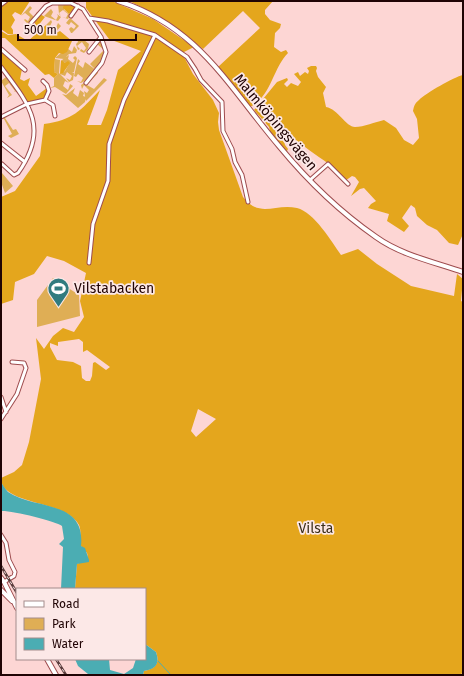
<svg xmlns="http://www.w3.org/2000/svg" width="464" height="676" font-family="'Fira Sans',sans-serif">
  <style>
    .green { fill: #dfae55 }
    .forest { fill: #e4a61d; fill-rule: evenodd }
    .water { fill: #4badb3 }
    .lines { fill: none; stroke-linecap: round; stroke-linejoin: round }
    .stream { stroke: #4badb3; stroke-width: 1 }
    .minor-casing { stroke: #9e4c4e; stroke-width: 5 }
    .major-casing { stroke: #9e4c4e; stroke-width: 6 }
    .minor { stroke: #fff; stroke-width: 3 }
    .major { stroke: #fff; stroke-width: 4 }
    .rail-casing { stroke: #5a3b3b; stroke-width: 2.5 }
    .rail { stroke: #fce8e7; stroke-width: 1; stroke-dasharray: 3; stroke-linecap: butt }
    .labels { text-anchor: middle; stroke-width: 3.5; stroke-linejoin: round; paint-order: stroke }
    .street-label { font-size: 14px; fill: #200304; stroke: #fce8e7 }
    .poi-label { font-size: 14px; fill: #200304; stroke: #fce8e7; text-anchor: start }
    .park-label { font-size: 14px; fill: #3a2e1a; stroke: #fce8e7 }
  </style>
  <rect width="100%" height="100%" fill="#fdd6d4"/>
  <path class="green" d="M58 4H64V10L69 14 71 13 68 19 62 17 66 18 68 14 63 10 59 13 61 16 59 14Z
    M30 6 32 8 29 12 34 17 37 12 38 13 31 22 27 23 24 20 25 19 28 21 30 17 25 13 21 16 23 19 21 16Z
    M51 9 53 12 51 16 56 20 58 16 57 14 61 17 58 21 44 16Z
    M70 18 79 26 72 33H71L69 29 71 27 74 29 76 26 71 22 69 25 66 23Z
    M51 20 52 22 50 26 55 30 58 23 61 26 55 33 46 25Z
    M77 39 80 41 84 40 89 44 88 49 84 53 80 51 81 49 84 51 86 48 82 42 77 46 80 49 78 50 76 44 78 42Z
    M100 40C106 52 105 59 95 69L90 64 104 50 97 44Z
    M74 46 77 50 76 53 69 54 64 59 55 58 67 48 72 52Z
    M69 55 68 59 73 63 75 60 73 58 75 56 77 58 74 72H72L74 73 73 80 69 82 66 78 70 80 72 76 67 72 65 76 60 74 65 71 69 64 62 62V60Z
    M55 59 60 60 59 73 69 83 65 81 63 86 68 90 70 84 73 86 66 94 55 87 50 88 54 86V78L58 74 54 72Z
    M78 59 80 61 78 64 83 68 85 62 96 70 88 79 81 83 77 81 81 82 83 78 78 74 76 77 74 76Z
    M97 72H98V73L87 85 94 89 104 78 107 80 86 101 84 91 87 93 89 90 84 85 82 89 81 85 84 83 87 85Z
    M6 77 17 91 14 92 15 91 9 83 5 86 12 95 7 98 9 95 1 81Z
    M75 88 73 93 78 97 80 90 84 93 83 96 86 97 85 102 78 108 62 94 66 95Z
    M9 116 5 118 13 130 16 129 19 134 11 138 8 136 12 134 4 119H1Z
    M2 173 13 186 5 193 1 182Z
    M53 278 79 295 80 316 37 327V300Z"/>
  <path class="forest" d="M8 1H30L21 15 15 12 12 15 15 20 11 27 13 30V34H8L1 29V5Z
    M86 1H112L153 19 194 47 182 53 193 74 213 100 219 113 218 122 219 130 243 197C260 219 275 203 297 208 314 212 332 242 341 255L358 249 377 264 411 286 454 296 457 274 463 279 461 301 463 302V673L459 675H143L144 671C156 669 160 663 156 652L145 644V589H75L77 564 88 559C87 557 88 555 87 553 86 551 82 549 81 546 79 540 82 532 79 525 65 499 1 506 1 478L14 472 22 465 29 442 41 379 36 338 44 349 53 336 63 328 74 332 84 317 80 301 86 273 64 261 47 256 34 274 15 282 13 300 1 304V197L15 191 40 156 44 124C73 120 80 111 100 90L87 125H101L107 110 118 70 141 51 109 39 86 8ZM79 339 83 342V352L87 350 110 367 106 370 95 362 93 363 92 376 90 381H86L82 378 81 366 73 362 57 360 50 347V343L58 346V342ZM198 409 216 419 196 437 191 431Z
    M129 1H273L265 10V14L270 20 281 24 280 28 275 33 274 47 281 52 286 50 288 53C273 68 271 97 250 107L218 67 260 28 243 11 203 49C179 31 157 14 129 1Z
    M64 4H71L76 8 69 14 63 8Z
    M40 14 45 17 37 27 40 30 35 25V20Z
    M46 25 56 33 60 31 72 41 67 52 63 54 59 53 55 58 54 72 58 74 54 78 49 74 45 75 5 38H1V31L8 35 16 34 28 41Z
    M1 51 22 69 20 79 24 81 30 78 28 85 36 96 47 88 46 98 40 101 27 102 1 66Z
    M61 60 65 63 68 61 70 63 63 73 60 74Z
    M311 66H316L317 68 316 71 318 77 326 87 323 93 326 107C338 109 346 127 355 127 364 127 375 122 384 120L396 128 404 140 413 145 419 138 417 119 413 111C414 106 415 103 419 100 426 93 454 77 463 75V234L458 245 449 243 437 230 427 225 417 216 415 208 411 205 402 218 409 226 404 232 387 221 389 214 368 208 371 204 376 201 364 188 360 189 351 196 359 182 355 177 352 176 345 181C336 166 322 160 309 150 301 144 295 138 285 135L283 138 285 145 288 149 286 153 271 135 269 127 254 110 277 82 287 78 288 80 284 84 287 87 291 83 298 86 301 82 294 74 298 72 300 76 305 72 308 74 309 71 307 68Z"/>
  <path class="water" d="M1 482C3 485 5 489 8 492 34 510 86 499 81 546L85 548 89 560V562L77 564 75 589H61L63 547 59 544 64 539 62 526C56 521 10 510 1 511Z
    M145 644 156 652C160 664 156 669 144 671L143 675 88 674 78 666 75 659H109L110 670 124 674 133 668 136 659H145Z"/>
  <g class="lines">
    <path class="stream" d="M158 661 171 675"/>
    <defs>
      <path id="minor" d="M71 16 78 6
        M89 18 108 21 155 35 187 57 195 69 201 80 222 102 223 131 232 149 235 162 242 175 248 202
        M31 23 46 6 52 3H71L83 9 101 37 106 52 102 63 86 83
        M1 49 25 70
        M89 52 101 37
        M1 67C29 104 50 128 18 173L14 175 2 164
        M45 100 53 105 55 116
        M1 117 27 104 45 100 49 91 47 85 43 81
        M1 143 25 162
        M310 180 328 164 348 184
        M89 263 93 224 108 181 109 144 124 100 155 35
        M1 397 6 412
        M1 419 17 394 26 368 24 363 12 362
        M1 535 6 543 9 560 15 572 14 576 4 582"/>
      <path id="major" d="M118 1C198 26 228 86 279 146 307 180 340 212 376 237 401 255 434 262 463 272
        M1 4 5 1
        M1 578 4 582 17 608
        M1 590 12 601
        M47 659 56 675"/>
    </defs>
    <use href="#minor" class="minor-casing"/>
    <use href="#major" class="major-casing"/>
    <use href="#minor" class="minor"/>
    <use href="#major" class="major"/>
    <defs>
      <path id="rail" d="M1 566 17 593
        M56 659 66 675"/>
    </defs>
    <use href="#rail" class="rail-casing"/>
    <use href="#rail" class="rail"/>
  </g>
  <defs>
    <symbol id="stadium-pin" viewBox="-11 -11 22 30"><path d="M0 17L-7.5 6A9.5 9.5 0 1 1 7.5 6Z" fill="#317b7f" stroke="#fce8e7"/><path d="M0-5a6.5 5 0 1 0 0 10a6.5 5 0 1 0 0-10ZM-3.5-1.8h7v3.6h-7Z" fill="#fff"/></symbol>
  </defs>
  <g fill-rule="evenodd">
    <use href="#stadium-pin" x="46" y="276" width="25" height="34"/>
  </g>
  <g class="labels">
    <g class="street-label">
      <text transform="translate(276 122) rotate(50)" y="5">Malmköpingsvägen</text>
    </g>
    <g class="poi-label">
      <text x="74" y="293">Vilstabacken</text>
    </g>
    <g class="park-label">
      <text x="316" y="533">Vilsta</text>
    </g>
  </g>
  <rect width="464" height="676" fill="none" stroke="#200304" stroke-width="4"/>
  <rect x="16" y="588" width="130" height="72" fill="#fce8e7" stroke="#a48c8c"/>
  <rect x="24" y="601" width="20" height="6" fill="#ffffff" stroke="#a48c8c"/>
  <text x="52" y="608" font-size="12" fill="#200304">Road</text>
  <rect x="24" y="618" width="20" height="12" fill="#dfae55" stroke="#a48c8c"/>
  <text x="52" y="628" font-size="12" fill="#200304">Park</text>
  <rect x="24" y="638" width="20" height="12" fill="#4badb3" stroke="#a48c8c"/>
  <text x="52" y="648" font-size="12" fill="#200304">Water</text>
  <path d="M18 34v6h118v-6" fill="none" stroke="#200304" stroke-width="2"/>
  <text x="24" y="34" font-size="12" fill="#200304" stroke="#fce8e7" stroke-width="3" paint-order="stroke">500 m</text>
</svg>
